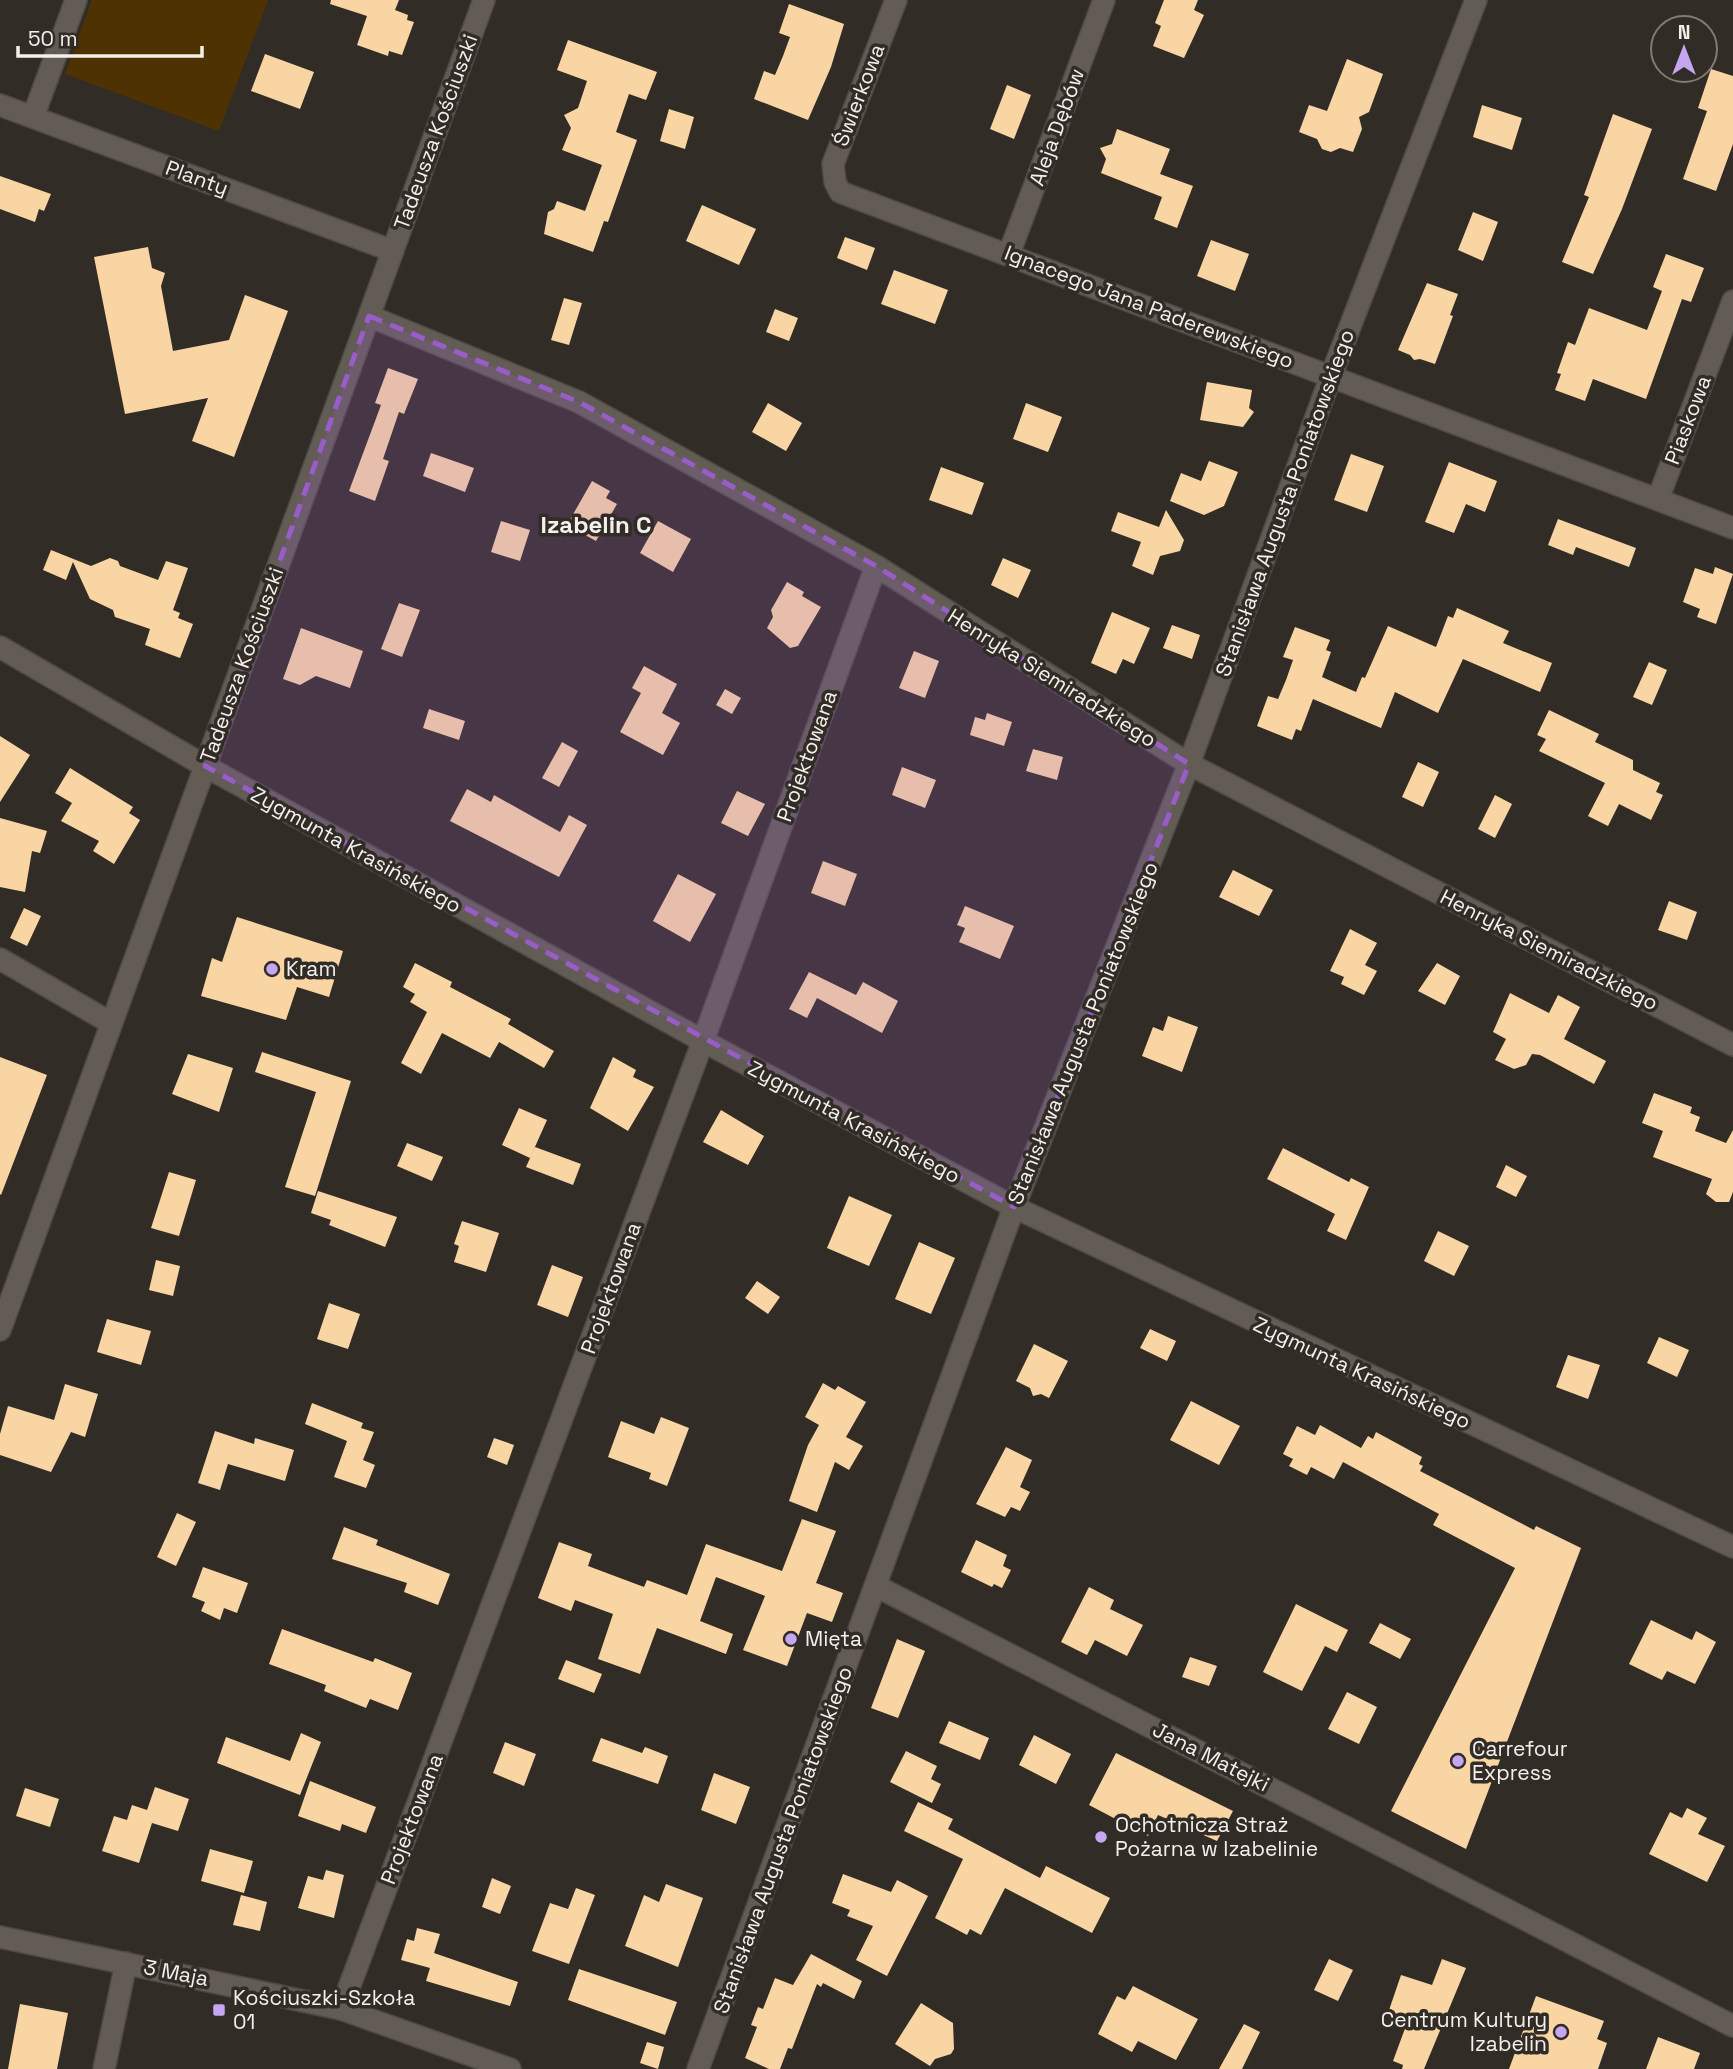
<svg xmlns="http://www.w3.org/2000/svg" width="1733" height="2069" font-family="'Space Grotesk',sans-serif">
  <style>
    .green { fill: #4e3202 }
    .building { fill: #fad5a4 }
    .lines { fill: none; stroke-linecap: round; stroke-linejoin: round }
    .minor-casing { stroke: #4e4943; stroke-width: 24 }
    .tertiary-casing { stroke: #4e4943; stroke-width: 24 }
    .minor { stroke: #625c55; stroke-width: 21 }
    .tertiary { stroke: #625c55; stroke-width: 21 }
    .marked { fill: #995dca; fill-opacity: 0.2; stroke: #995dca; stroke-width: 5; stroke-dasharray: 14 9; stroke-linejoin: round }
    .poi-dot { fill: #c6a6f0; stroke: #312c26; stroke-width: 2.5 }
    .labels { text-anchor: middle; stroke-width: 7; stroke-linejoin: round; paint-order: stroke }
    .street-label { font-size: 21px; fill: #f4f1ec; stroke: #312c26 }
    .poi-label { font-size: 21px; fill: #f4f1ec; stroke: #312c26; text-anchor: start }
    .quarter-label { font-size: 24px; font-weight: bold; fill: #f4f1ec; stroke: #312c26 }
  </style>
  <rect width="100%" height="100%" fill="#312c26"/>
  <path class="green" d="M92 0H268L219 131 65 74Z"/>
  <path class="building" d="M331 0H399L395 10 408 15 407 20 414 22 402 55 389 51 388 56 357 45 367 16 330 4Z
    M1164 0H1198L1194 10 1204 15 1184 58 1153 46 1161 26 1155 23Z
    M789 4 844 24 831 67 808 120 754 99 764 71 775 75 783 56 790 37 779 33Z
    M568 40 657 72 646 100 629 94 616 132 637 140 608 222 604 221 593 252 544 234 548 212 554 209 557 201 585 211 602 165 562 150 571 128 564 115 578 108 587 81 557 70Z
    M265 54 314 72 300 109 251 91Z
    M1347 59 1383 74 1369 112 1359 117 1362 129 1353 152 1340 148 1331 152 1322 149 1317 139 1299 132 1309 105 1327 111Z
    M1711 69 1733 76V144L1716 191 1683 179 1707 111 1698 108Z
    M1007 85 1031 95 1014 139 990 129Z
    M1482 105 1522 118 1512 150 1473 137Z
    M669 109 694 117 685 149 660 141Z
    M1613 114 1652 129 1622 209 1593 274 1562 262 1589 197 1584 195Z
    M1117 129 1170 149 1160 174 1193 186 1177 228 1154 219 1162 197 1101 173 1106 159 1100 148 1112 144Z
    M0 176 51 194 44 211 39 209 35 222 0 209Z
    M702 205 756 229 739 265 686 241Z
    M1473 212 1498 222 1483 261 1458 250Z
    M845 237 875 248 867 270 837 258Z
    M1211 240 1249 254 1235 291 1197 276Z
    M148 247 152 268 165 273 161 286 173 351 229 340 245 295 288 311 234 457 192 441 208 398 125 414 94 257Z
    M1666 254 1704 268 1691 302 1682 299 1646 399 1593 379 1585 401 1555 390 1561 374 1557 373 1568 342 1575 345 1589 308 1647 330 1662 291 1653 287Z
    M894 270 948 290 935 324 881 304Z
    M1427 283 1458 294 1450 315 1453 316 1435 364 1420 359 1414 360 1410 355 1398 350Z
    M564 298 582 303 569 345 551 340Z
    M775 309 798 318 789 341 766 332Z
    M388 368 418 379 404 414 399 412 383 459 389 461 375 501 349 491 381 405 375 403Z
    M1207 382 1252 390 1249 408 1254 412 1243 427 1200 420Z
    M768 403 802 423 786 451 752 432Z
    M1026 403 1062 417 1048 452 1013 439Z
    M431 453 474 468 465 492 423 476Z
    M1351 454 1384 466 1367 512 1334 500Z
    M1209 461 1238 472 1224 506 1204 515 1170 501 1181 473 1201 481Z
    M1449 462 1497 481 1485 512 1466 504 1454 533 1425 522Z
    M941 467 984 483 972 515 929 500Z
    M592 481 610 491 606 498 617 504 596 541 567 525Z
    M1166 510 1184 540 1180 551 1160 556 1153 575 1132 566 1141 542 1111 531 1118 512 1159 527Z
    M1558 519 1636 548 1629 567 1576 547 1573 555 1548 545Z
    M501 521 530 530 520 561 491 552Z
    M658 521 691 539 673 572 640 553Z
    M51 550 91 566 110 558 118 561 120 566 158 580 166 561 188 568 173 610 180 613 178 618 193 624 180 658 145 645 150 629 115 617 113 610 90 599 73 562 66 580 43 570Z
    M1003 558 1031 570 1018 598 991 585Z
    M1715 567 1733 574 1716 624 1697 617 1700 609 1683 602 1695 568 1713 574Z
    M787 582 804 592 802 596 821 607 798 646 790 648 767 628 773 617 771 610Z
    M399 603 420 610 402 657 381 649Z
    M1457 608 1509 631 1503 643 1552 663 1540 692 1463 659 1438 713 1395 692 1381 728 1313 699 1301 731 1296 729 1292 740 1257 726 1268 696 1278 699 1286 680 1293 660 1283 657 1295 627 1330 640 1326 650 1331 652 1322 677 1356 692 1362 677 1365 678 1388 626 1436 647 1448 616 1453 618Z
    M1112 612 1150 628 1134 664 1123 659 1116 674 1091 663Z
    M1172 625 1200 635 1192 659 1163 648Z
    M301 628 363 651 350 688 316 676 300 685 283 679Z
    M914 651 939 661 925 698 899 688Z
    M1649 662 1667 670 1652 705 1633 697Z
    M644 666 677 684 662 713 680 723 663 755 620 732 641 693 632 688Z
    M725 689 741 698 732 714 716 705Z
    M429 709 465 721 459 740 423 728Z
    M1549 710 1599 734 1595 742 1633 760V770L1660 783 1656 792 1663 795 1651 820 1619 804 1608 826 1588 816 1605 783 1539 751 1546 739 1537 735Z
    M987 713 1012 722 1004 746 970 735 975 717 985 720Z
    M0 736 30 755 0 802Z
    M562 742 578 751 559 787 542 778Z
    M1033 749 1063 757 1057 780 1026 771Z
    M1418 762 1439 772 1423 807 1402 797Z
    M902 767 936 780 925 808 892 795Z
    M70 768 133 807 129 813 140 820 114 864 93 851 99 841 61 821 72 803 55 793Z
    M467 789 491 802 494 795 560 832 569 815 587 825 559 877 450 821Z
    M737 791 765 804 748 836 721 823Z
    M1495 795 1512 804 1495 838 1478 829Z
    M0 818 47 831 40 853 32 851 25 892 0 887Z
    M823 861 857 874 845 906 811 893Z
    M1233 870 1273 890 1259 916 1219 897Z
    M678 874 716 894 690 942 653 921Z
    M1669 901 1697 912 1687 940 1658 930Z
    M965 906 1014 926 1000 959 959 942 965 928 957 925Z
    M24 908 41 916 27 946 10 938Z
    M237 917 343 951 329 997 297 987 286 1020 201 996 212 958 222 962Z
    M1350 929 1377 943 1365 965 1377 971 1364 995 1341 984 1344 977 1330 971Z
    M415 963 452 982 450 987 511 1019 508 1024 554 1051 544 1068 499 1042 490 1058 442 1033 421 1074 401 1063 427 1012 410 1002 415 994 403 987Z
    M1437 963 1460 976 1445 1005 1418 991Z
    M809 972 856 995 863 982 898 1001 882 1033 817 998 807 1018 789 1009Z
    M1510 993 1549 1013 1558 995 1580 1007 1564 1039 1606 1061 1594 1084 1540 1055 1532 1054 1526 1065 1514 1069 1495 1060 1506 1039 1493 1032Z
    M1168 1016 1198 1027 1182 1072 1142 1056 1153 1027 1163 1031Z
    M262 1052 351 1081 315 1196 285 1187 316 1092 255 1072Z
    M188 1054 233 1068 219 1112 172 1094Z
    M0 1057 47 1075 1 1195 0 1194Z
    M613 1057 636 1070 633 1077 654 1087 628 1131 590 1108Z
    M1654 1093 1692 1107 1690 1113 1700 1117 1695 1131 1726 1143 1733 1130V1192L1729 1202H1716L1706 1194 1712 1179 1653 1157 1663 1131 1642 1123Z
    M519 1108 547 1120 530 1158 502 1145Z
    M721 1110 764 1136 748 1165 703 1142Z
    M407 1143 443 1157 432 1181 397 1166Z
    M535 1147 581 1164 573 1185 526 1167Z
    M1283 1148 1349 1182 1351 1178 1369 1187 1346 1240 1327 1231 1335 1214 1267 1179Z
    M1506 1165 1527 1176 1516 1197 1496 1187Z
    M169 1172 196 1180 179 1236 151 1228Z
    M318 1191 397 1217 385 1247 329 1225 331 1220 311 1213Z
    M849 1196 892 1215 869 1266 827 1248Z
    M462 1221 499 1233 486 1272 454 1262 459 1246 454 1244Z
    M1438 1231 1469 1246 1454 1276 1424 1261Z
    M919 1242 955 1258 931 1314 895 1299Z
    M156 1260 180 1266 173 1296 149 1290Z
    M552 1265 583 1277 568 1317 537 1305Z
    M757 1281 780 1297 768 1314 745 1298Z
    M329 1303 360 1314 348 1349 317 1339Z
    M107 1319 151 1331 141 1365 97 1352Z
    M1150 1329 1176 1341 1167 1361 1140 1348Z
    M1659 1337 1689 1350 1677 1377 1647 1363Z
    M1034 1344 1068 1361 1049 1398 1041 1394 1033 1396 1030 1388 1016 1381Z
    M1568 1355 1600 1365 1588 1399 1556 1387Z
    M823 1383 835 1390 838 1386 866 1402 846 1437 863 1446 849 1470 835 1462 817 1512 789 1501 808 1445 819 1425 805 1417Z
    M65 1384 98 1394 85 1437 71 1432 51 1472 0 1455V1434L8 1406 54 1420Z
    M1191 1401 1240 1426 1219 1465 1170 1440Z
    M312 1403 363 1423 361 1428 374 1432 363 1460 375 1465 366 1488 334 1477 347 1441 305 1424Z
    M661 1417 689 1428 667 1486 649 1479 651 1473 608 1457 621 1421 654 1434Z
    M1320 1425 1361 1448 1368 1436 1373 1439 1376 1432 1422 1457 1419 1464 1423 1466 1420 1471 1534 1530 1536 1526 1581 1548 1466 1849 1391 1811 1515 1568 1433 1525 1439 1514 1343 1462 1334 1479 1311 1467 1307 1475 1289 1466 1293 1459 1283 1454 1297 1426 1315 1435Z
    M215 1431 254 1444 255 1438 294 1450 285 1481 228 1464 220 1490 198 1483Z
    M494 1438 514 1445 507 1465 487 1457Z
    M1006 1447 1032 1460 1020 1487 1030 1492 1020 1511 1011 1507 1005 1517 976 1504Z
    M177 1513 196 1522 176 1566 157 1557Z
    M802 1519 836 1531 816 1583 843 1593 832 1622 807 1613 787 1666 743 1650 765 1596 716 1577 700 1621 733 1634 726 1654 657 1628 640 1674 598 1659 613 1614 575 1600 571 1611 538 1598 559 1542 592 1554 588 1566 644 1587 647 1580 687 1595 706 1544 782 1571Z
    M344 1527 378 1540 376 1545 450 1574 438 1605 404 1592 407 1583 332 1559Z
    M976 1540 1007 1555 1003 1566 1011 1570 1002 1588 994 1584 992 1587 961 1572Z
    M203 1567 248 1583 237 1613 224 1608 220 1620 201 1611 205 1602 192 1597Z
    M1089 1587 1114 1600 1110 1609 1143 1625 1127 1656 1095 1640 1087 1655 1061 1642Z
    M1296 1604 1348 1630 1337 1652 1325 1646 1302 1691 1263 1672Z
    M1651 1620 1692 1640 1696 1631 1716 1642 1695 1684 1667 1671 1662 1680 1629 1664Z
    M1380 1623 1411 1639 1400 1659 1369 1643Z
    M282 1629 373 1662 375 1658 412 1673 398 1710 370 1699 366 1708 324 1691 326 1685 269 1664Z
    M897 1639 925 1651 898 1718 871 1708Z
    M1190 1657 1217 1666 1209 1686 1182 1677Z
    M566 1660 602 1674 594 1693 558 1679Z
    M1347 1692 1377 1707 1359 1744 1328 1729Z
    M949 1721 989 1738 980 1760 939 1743Z
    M301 1733 321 1742 300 1795 217 1763 226 1737 290 1761Z
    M1034 1735 1071 1754 1056 1784 1019 1765Z
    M601 1738 642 1753 645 1747 668 1756 658 1784 592 1761Z
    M505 1742 536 1754 524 1786 493 1773Z
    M906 1751 937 1766 931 1779 941 1784 932 1803 890 1782Z
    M1116 1753 1233 1811 1217 1841 1158 1815 1148 1836 1089 1805Z
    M714 1773 750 1787 736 1824 701 1810Z
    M310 1781 376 1807 366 1833 342 1824 340 1831 298 1816Z
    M155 1787 189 1799 178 1831 152 1823 139 1863 102 1851 114 1816 127 1820 132 1805 147 1810Z
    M25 1788 59 1799 50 1827 16 1816Z
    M918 1802 953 1819 948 1829 1040 1878 1046 1866 1110 1898 1092 1933 1005 1888 981 1935 970 1929 967 1935 935 1918 963 1859 904 1831Z
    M1687 1808 1707 1818 1698 1834 1725 1846 1707 1882 1649 1854 1670 1812 1682 1818Z
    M210 1849 253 1861 244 1893 201 1881Z
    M326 1870 344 1875 334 1918 298 1908 308 1876 323 1880Z
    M843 1874 891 1892 897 1880 928 1896 887 1976 856 1960 873 1926 847 1916 850 1910 832 1903Z
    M492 1878 511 1886 500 1914 482 1907Z
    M666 1884 703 1898 678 1967 625 1946 644 1895 659 1902Z
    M576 1888 595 1895 569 1964 532 1951 550 1903 568 1909Z
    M241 1895 267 1902 260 1931 233 1925Z
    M417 1928 440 1934 434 1953 518 1982 510 2006 426 1981 433 1958 430 1968 401 1960 407 1939 414 1941Z
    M811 1954 862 1981 854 1999 823 1983 821 1987 817 1984 792 2049 788 2048 780 2069H769L745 2058 757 2027 751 2025 758 2007 763 2009 775 1978 793 1985Z
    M1329 1959 1353 1970 1338 2001 1314 1990Z
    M1442 1959 1466 1968 1424 2069H1402L1403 2065 1393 2061 1407 2023 1387 2016 1401 1975 1432 1985Z
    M579 1969 677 2002 665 2035 568 2000Z
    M1133 1986 1198 2019 1176 2060 1138 2041 1132 2052 1098 2034 1117 1996 1125 2000Z
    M1536 1996 1604 2021 1597 2039 1607 2043 1598 2069H1509Z
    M921 2003 953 2023 954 2049 951 2054 935 2059 930 2066 895 2044Z
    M20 2004 68 2013 57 2069H8Z
    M1244 2024 1260 2032 1242 2069H1219Z
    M1658 2037 1700 2053 1694 2069H1646Z
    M647 2042 664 2047 658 2069 640 2063Z"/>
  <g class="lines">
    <defs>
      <path id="minor" d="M896 0 833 164 835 182 840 192 1733 528
        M0 105 393 251
        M33 117 76 0
        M1009 254 1104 0
        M369 316 579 402 876 566 1189 764 1733 1045
        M1658 499 1733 301
        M0 647 205 766 703 1041 1014 1207 1733 1547
        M0 959 111 1023
        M0 1330 484 0
        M876 1586 1733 2026
        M341 2009 703 1041 876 566
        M104 2069 126 1963
        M698 2069 1014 1207 1189 764 1331 376 1476 0"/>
      <path id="tertiary" d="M0 1937 341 2009 510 2069"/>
    </defs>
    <use href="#minor" class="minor-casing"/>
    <use href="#tertiary" class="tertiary-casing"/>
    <use href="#minor" class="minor"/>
    <use href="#tertiary" class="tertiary"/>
  </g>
  <path class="marked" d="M369 316 579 402 876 566 1189 764 1014 1207 205 766Z"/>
  <g class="poi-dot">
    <circle cx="272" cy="969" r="7"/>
    <circle cx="791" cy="1639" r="7"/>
    <circle cx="1458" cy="1761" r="7"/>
    <circle cx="1101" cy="1837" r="7"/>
    <rect x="212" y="2003" width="14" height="14" rx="3.5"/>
    <circle cx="1561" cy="2032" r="7"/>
  </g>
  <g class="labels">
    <g class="street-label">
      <text transform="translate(859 95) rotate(-69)" y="7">Świerkowa</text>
      <text transform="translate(1057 127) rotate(-70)" y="7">Aleja Dębów</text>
      <text transform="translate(436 132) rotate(-70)" y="7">Tadeusza Kościuszki</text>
      <text transform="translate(197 178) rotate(20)" y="7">Planty</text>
      <text transform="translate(1149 307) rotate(21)" y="7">Ignacego Jana Paderewskiego</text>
      <text transform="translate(1688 420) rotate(-69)" y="7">Piaskowa</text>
      <text transform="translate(1285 503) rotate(-70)" y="7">Stanisława Augusta Poniatowskiego</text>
      <text transform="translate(242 665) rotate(-70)" y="7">Tadeusza Kościuszki</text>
      <text transform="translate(1052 678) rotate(32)" y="7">Henryka Siemiradzkiego</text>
      <text transform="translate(807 756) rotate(-70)" y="7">Projektowana</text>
      <text transform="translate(356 850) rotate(29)" y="7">Zygmunta Krasińskiego</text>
      <text transform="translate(1549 950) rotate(27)" y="7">Henryka Siemiradzkiego</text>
      <text transform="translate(1083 1033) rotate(-68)" y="7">Stanisława Augusta Poniatowskiego</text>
      <text transform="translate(854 1122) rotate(28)" y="7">Zygmunta Krasińskiego</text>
      <text transform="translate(611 1288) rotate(-70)" y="7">Projektowana</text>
      <text transform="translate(1362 1373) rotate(25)" y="7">Zygmunta Krasińskiego</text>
      <text transform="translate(1211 1757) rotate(27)" y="7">Jana Matejki</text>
      <text transform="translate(412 1819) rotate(-69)" y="7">Projektowana</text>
      <text transform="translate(783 1840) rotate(-70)" y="7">Stanisława Augusta Poniatowskiego</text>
      <text transform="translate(176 1973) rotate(11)" y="7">3 Maja</text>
    </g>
    <g class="poi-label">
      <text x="286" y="976">Kram</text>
      <text x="805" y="1646">Mięta</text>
      <text x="1472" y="1756">Carrefour<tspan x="1472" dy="24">Express</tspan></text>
      <text x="1115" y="1832">Ochotnicza Straż<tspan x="1115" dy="24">Pożarna w Izabelinie</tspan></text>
      <text x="233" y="2005">Kościuszki-Szkoła<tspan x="233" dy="24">01</tspan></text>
      <text x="1547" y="2027" text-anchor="end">Centrum Kultury<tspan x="1547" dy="24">Izabelin</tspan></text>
    </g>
    <g class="quarter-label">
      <text x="596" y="533">Izabelin C</text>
    </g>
  </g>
  <g transform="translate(1684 49)"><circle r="33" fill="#312c26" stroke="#7f7b75" stroke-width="2"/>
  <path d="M0-5L12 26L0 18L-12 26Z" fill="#c6a6f0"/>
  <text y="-10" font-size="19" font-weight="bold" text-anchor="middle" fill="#f4f1ec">N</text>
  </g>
  <path d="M18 46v10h184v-10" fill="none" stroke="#f4f1ec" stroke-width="3.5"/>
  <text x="28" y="46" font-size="21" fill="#f4f1ec" stroke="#312c26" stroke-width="5" paint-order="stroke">50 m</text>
</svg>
